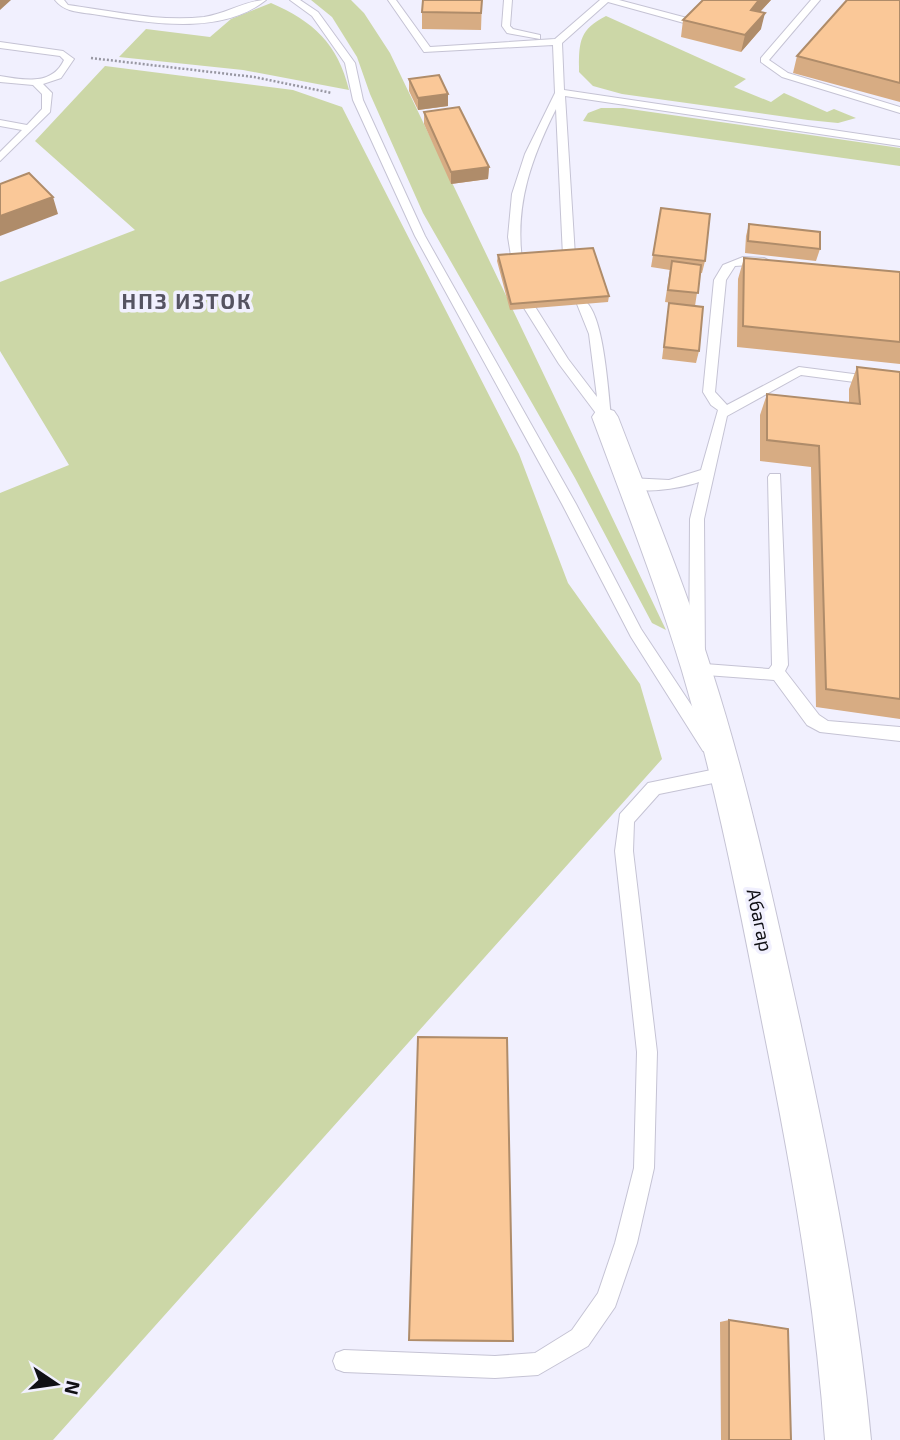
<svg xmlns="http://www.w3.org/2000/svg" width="900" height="1440" font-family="'Exo 2',sans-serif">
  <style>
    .green { fill: #ccd7a7 }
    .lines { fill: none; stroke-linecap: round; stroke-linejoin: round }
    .service-casing { stroke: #c5c3d4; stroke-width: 2 }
    .minor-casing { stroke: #c5c3d4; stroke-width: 2 }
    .path { stroke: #9897a2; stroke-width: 2.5; stroke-dasharray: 2 2; stroke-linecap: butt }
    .service { fill: #fff; fill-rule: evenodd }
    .minor { fill: #fff; fill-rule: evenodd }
    .wall { fill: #d7ac83 }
    .shaded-wall { fill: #af8c6a }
    .building { fill: #fac898; stroke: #af8c6a; stroke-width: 2 }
    .labels { text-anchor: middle; stroke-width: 7; stroke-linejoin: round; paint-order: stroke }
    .street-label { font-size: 19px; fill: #101015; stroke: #f1f0fe }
    .far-district-label { font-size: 21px; font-weight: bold; letter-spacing: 2px; fill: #555361; stroke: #f1f0fe }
  </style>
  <rect width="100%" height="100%" fill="#f1f0fe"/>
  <path class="green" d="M311 0H351L364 13 390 53 666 630 652 623 575 478 423 213 370 94 357 57 332 17Z
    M271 3C313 21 338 44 349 90L243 70 119 57 146 29 210 37 231 19Z
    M606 16 746 79 734 87 771 102 784 93 827 112 834 109 856 118 838 123 808 120 622 94 593 86 579 72C579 44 578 30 606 16Z
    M105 66 293 90 342 107 519 454 568 583 640 684 662 759 53 1440H0V493L69 465 0 351V282L135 230 35 141Z
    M601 108H623L900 148V166L583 121 588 113Z"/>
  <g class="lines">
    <defs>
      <path id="service" d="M55 0H64L68 5C113 11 158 22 204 17 226 14 247 0 266 0 221 36 151 23 99 15 82 12 65 13 55 0Z
        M290 0H300L318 12 355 63 363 100 425 236 576 504 641 629 715 741 717 746 715 751 709 753 703 751 631 637 562 504 415 236 353 100 345 63 312 16Z
        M388 0H396L430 47 555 39 600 0H619L687 18 688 20 684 23 608 2 562 43 564 90 900 140V146L565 96 575 256 569 259 563 256 556 109C531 159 515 204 522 260L512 262 508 237 512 194 525 154 555 93 553 45 424 52Z
        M504 0H512L510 26 513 29 540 35V39L507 33 502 26Z
        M811 0H820L769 60 788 73 900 107V113L782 77 761 62V58Z
        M0 42 63 51 74 59 61 78 43 84 52 93 50 112 0 161V152L22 130 0 126V120L27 125 42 109V94L33 85 0 82V76C24 80 52 86 64 60L60 56 0 48Z
        M743 257 764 258 770 261 764 264 735 266 726 280 715 392 727 405 799 367 900 380V388L801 375 727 416 704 519 705 664 769 669 772 665 768 477 770 474H780L788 665 785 671 819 715 828 721 900 727V741L820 732 807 725 774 680 692 674 689 670 690 519 699 482C682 488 635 497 622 483L629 478 669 480 701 470 718 410 711 405 703 392 714 280 723 265Z
        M583 300C604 310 608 392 611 415L609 420H601L559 364 524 308 530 304 534 305 568 359 597 397 589 334 577 304Z
        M724 763 730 765 735 774 733 779 659 794 634 822 633 851 657 1052 654 1168 637 1243 615 1307 588 1346 538 1375 495 1378 344 1372 336 1369 333 1361 336 1353 344 1350 495 1356 535 1353 572 1330 598 1293 615 1243 634 1168 637 1052 615 851 620 814 648 783 716 769Z"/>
      <path id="minor" d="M605 408 614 411 618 417C650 501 685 585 712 671 749 786 774 904 800 1021 830 1160 858 1298 871 1440H825C815 1299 790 1161 762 1022 739 904 716 786 682 671 656 585 623 501 592 417L596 411Z"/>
    </defs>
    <use href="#service" class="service-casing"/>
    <use href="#minor" class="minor-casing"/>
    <path class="path" d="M91 58 254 77 332 93"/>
    <use href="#service" class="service"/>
    <use href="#minor" class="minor"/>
  </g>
  <path class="wall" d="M482 0 481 30 422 29V12Z
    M703 0H771L760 12 761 29 741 52 681 37 683 20Z
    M900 0V102L793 73 797 56Z
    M409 79 448 106 418 110 409 91Z
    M424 112 489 167 488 179 451 184 424 124Z
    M661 208 705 261 702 273H700L695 306 665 302 670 270 651 267Z
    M749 224 820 249 816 261 745 253 746 236Z
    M498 255 609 296 608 302 510 310 497 261Z
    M744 258 900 272V364L737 347 738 279Z
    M669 303 699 351 696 363 662 359Z
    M857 367 900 372V719L816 707 811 467 760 461V415L767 394 849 403V389Z
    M729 1320 791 1440H721L720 1322Z
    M409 1340 513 1341 512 1342 411 1341Z"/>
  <path class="shaded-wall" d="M0 0H11L0 10Z
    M759 0H771L747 26 751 10Z
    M765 13 761 29 741 52 745 35Z
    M448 94V106L418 110V98Z
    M489 167 488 179 451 184V172Z
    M53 197 58 214 0 236V216Z"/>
  <path class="building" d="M423 0H482L481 13 422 12Z
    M703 0H759L751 10 765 13 745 35 683 20Z
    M847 0H900V83L797 56Z
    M439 75 448 94 418 98 409 79Z
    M459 107 489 167 451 172 424 112Z
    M29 173 53 197 0 216V184Z
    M661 208 710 214 705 261 653 255Z
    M749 224 820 232V249L748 241Z
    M593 248 609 296 511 304 498 255Z
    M744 258 900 272V342L743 326Z
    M672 261 701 265 698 293 668 290Z
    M669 303 703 307 699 351 664 347Z
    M857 367 900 372V699L826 689 819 446 767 440V394L860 404Z
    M418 1037 507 1038 513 1341 409 1340Z
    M729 1320 788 1329 791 1440H729Z"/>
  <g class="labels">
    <g class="street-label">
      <text transform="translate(760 920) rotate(78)" y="7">Абагар</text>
    </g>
    <g class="far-district-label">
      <text x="187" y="309">НПЗ ИЗТОК</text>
    </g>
  </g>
  <g transform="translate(56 1384) rotate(103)" stroke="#f1f0fe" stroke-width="5" paint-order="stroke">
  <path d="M0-5L12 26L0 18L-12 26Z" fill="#101015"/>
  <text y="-10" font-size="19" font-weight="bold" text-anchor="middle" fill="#101015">N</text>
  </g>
</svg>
